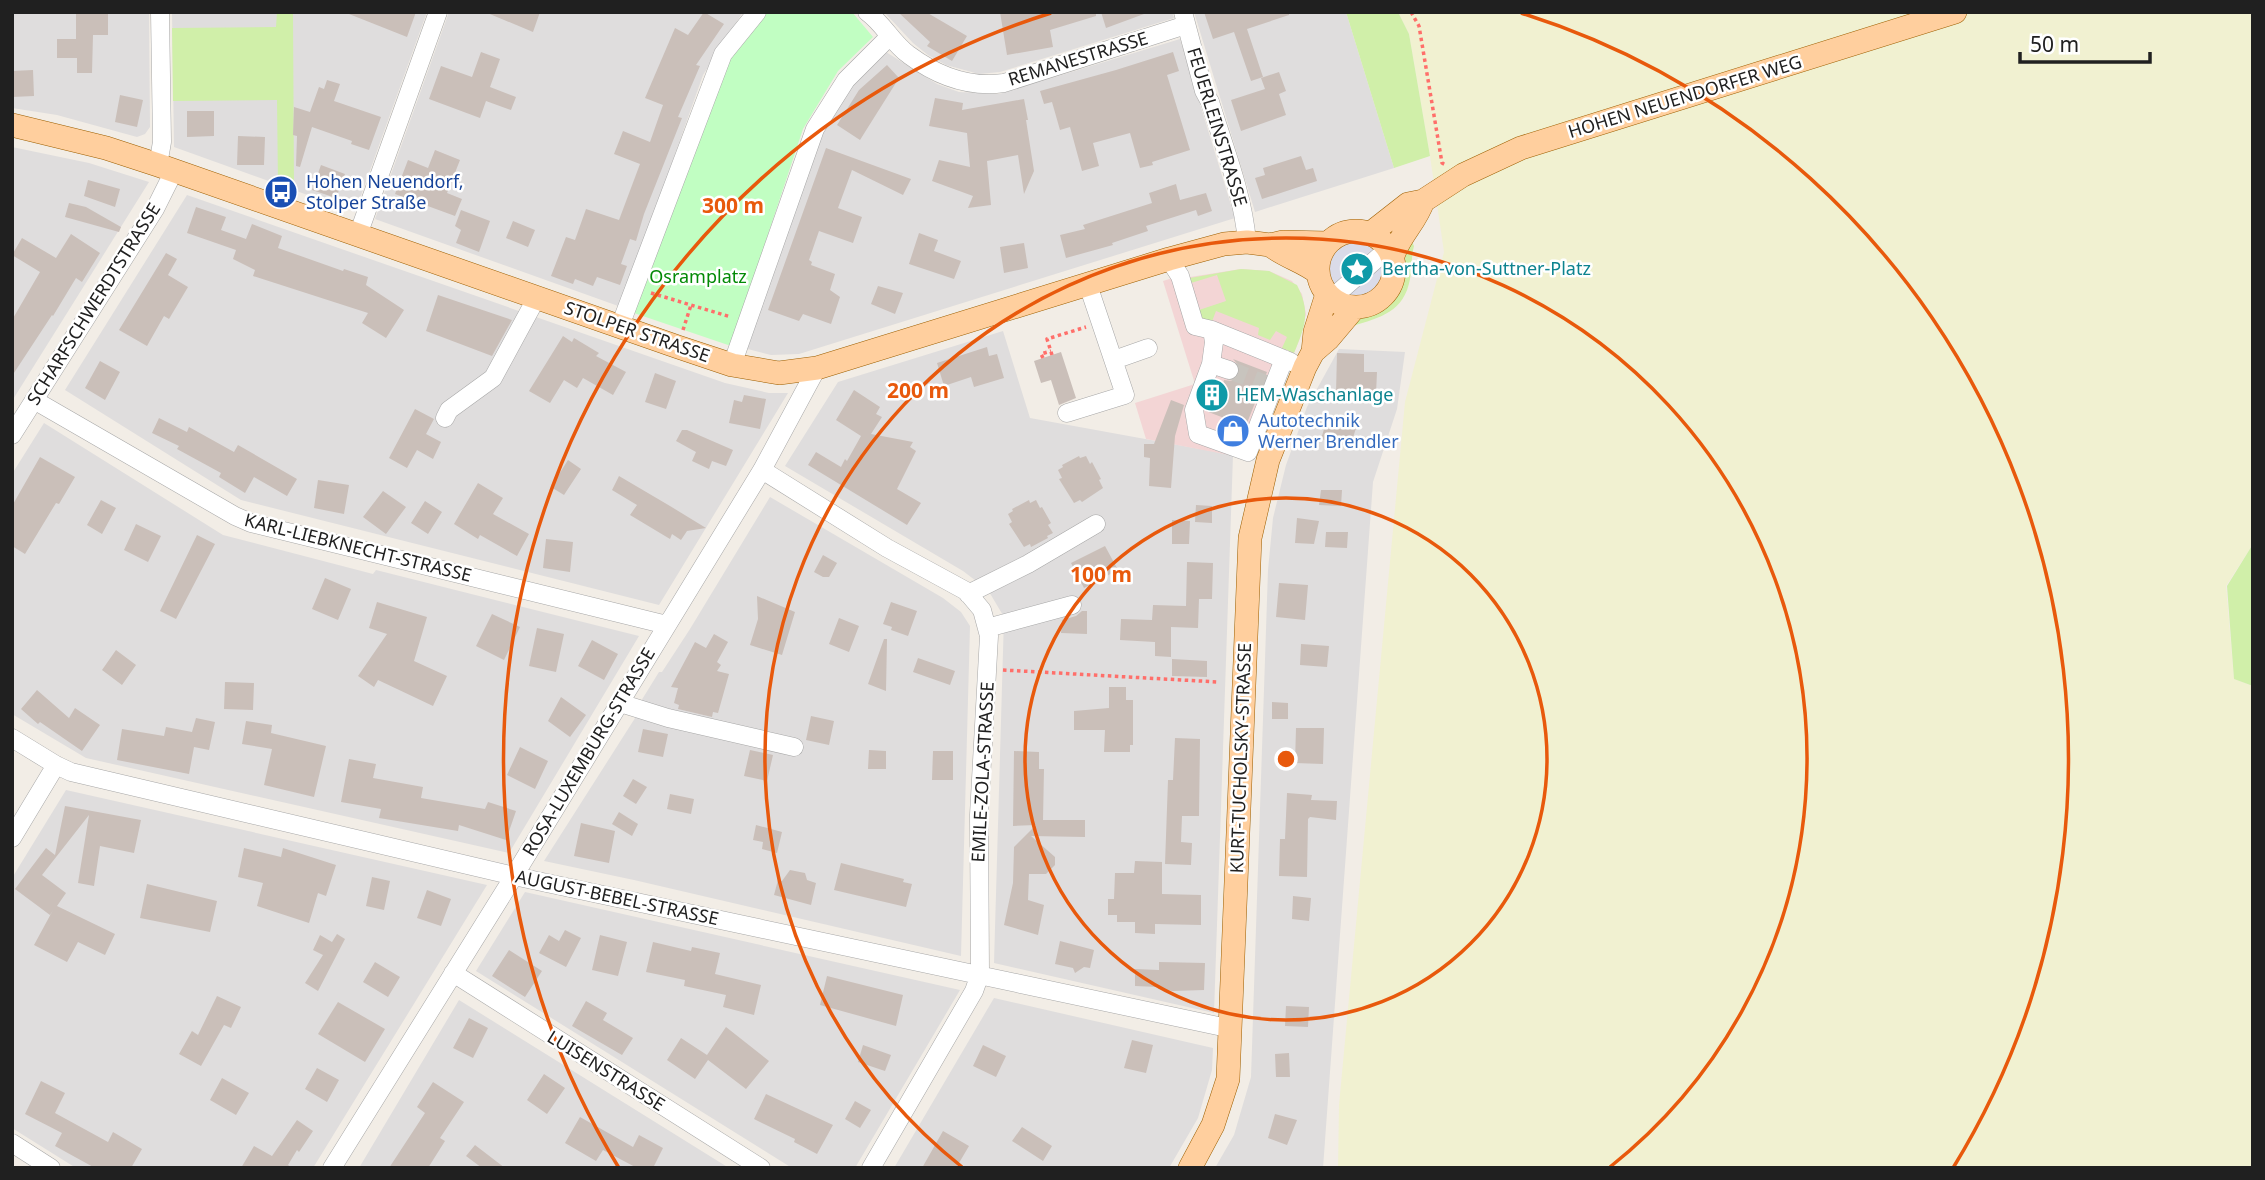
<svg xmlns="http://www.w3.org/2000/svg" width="2265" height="1180" font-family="'Noto Sans',sans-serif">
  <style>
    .residential { fill: #dfdddd }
    .commercial { fill: #f3d5d5 }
    .farmland { fill: #f1f1d1 }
    .grass { fill: #d0efa9 }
    .park { fill: #c1fec2 }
    .plaza { fill: #dadbe8 }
    .building { fill: #cabfb9 }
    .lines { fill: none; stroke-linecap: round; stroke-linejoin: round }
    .minor-tunnel { stroke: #c8c4be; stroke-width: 18; stroke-dasharray: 18 9; stroke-linecap: butt }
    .minor-casing { stroke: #a7a7a7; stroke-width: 19 }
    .major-casing { stroke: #9d5f00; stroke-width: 24 }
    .path { stroke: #ff6f6a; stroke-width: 3.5; stroke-dasharray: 3.5 3.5; stroke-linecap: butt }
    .minor { stroke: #fff; stroke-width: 18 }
    .major { stroke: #ffcf9e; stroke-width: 23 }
    .ring { fill: none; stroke: #e8590c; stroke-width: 3.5 }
    .labels { text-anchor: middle; stroke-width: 5; stroke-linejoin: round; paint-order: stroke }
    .street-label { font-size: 18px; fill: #202020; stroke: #fff }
    .transit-label { font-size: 18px; fill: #164399; stroke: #fff; text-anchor: start }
    .culture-label { font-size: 18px; fill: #0d838f; stroke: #fff; text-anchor: start }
    .park-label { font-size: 18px; fill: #038a06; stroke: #fff }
    .shop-label { font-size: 18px; fill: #366cbe; stroke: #fff; text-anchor: start }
    .centre { fill: #e8590c; stroke: #fff; stroke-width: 3.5 }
    .ring-label { font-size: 21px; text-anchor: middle; font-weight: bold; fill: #e8590c; stroke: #fff; stroke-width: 5; stroke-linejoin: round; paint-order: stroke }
  </style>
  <rect width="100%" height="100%" fill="#f2ede6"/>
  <path class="residential" d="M12 12H149L150 127 145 134 137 137 57 115 12 108Z
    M172 12H427L355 212 174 147Z
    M449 12H743L703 75 621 307 375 219Z
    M884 12H1172L1174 18 1000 72 979 74 946 65 928 55 913 43Z
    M1194 12H1346L1394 168 1255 212Z
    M1180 39 1235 218 799 354 771 355 744 348 820 133 848 88 886 52 937 84 959 92 999 94Z
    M12 147 89 163 149 182 12 401Z
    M187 195 725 383 769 393H788L659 605 241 500 65 390Z
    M1003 331 1030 418 1233 455 1214 1013 994 963 1004 617 988 590 963 571 785 466 838 382Z
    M1339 349 1405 352 1397 409 1373 482 1323 1168H1215L1234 1135 1251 1077 1268 570 1273 518 1286 465 1307 407Z
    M44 423 223 535 373 574 376 570 639 636 509 853 86 758 12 714V474Z
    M770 497 943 598 961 612 970 626 961 956 634 880 544 861 637 715 633 714 659 672H662L690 629Z
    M66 790 487 885 313 1168H76L12 1128V878Z
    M525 892 960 990 855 1168H792L476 971Z
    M994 998 1213 1048 1212 1070 1198 1118 1169 1168H894Z
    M459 1000 729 1168H359Z"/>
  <path class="commercial" d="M1241 269 1269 271 1292 281 1302 294 1306 314 1300 338 1250 459 1146 439 1135 403 1195 384 1163 281 1188 273 1190 277Z"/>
  <path class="farmland" d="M1398 12H2253V544L2226 586 2234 679 2253 686V1168H1338L1339 1105 1405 402 1444 252 1430 156 1409 34Z"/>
  <path class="grass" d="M277 12H293L294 191 278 185 277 100 173 101 172 28 276 27Z
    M1346 12H1398L1409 34 1430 156 1394 168Z
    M1410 238 1414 246C1411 257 1412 268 1410 279 1404 312 1381 317 1353 326L1351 321C1378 310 1401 306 1404 271 1406 257 1404 252 1410 238Z
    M1241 269 1269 271 1297 285C1311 313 1305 326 1294 353L1282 348 1287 337 1276 331 1270 340 1258 335 1259 328 1216 311 1211 324C1204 320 1200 318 1199 310L1226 301 1217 275 1191 283 1190 278Z
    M2253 544V686L2234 679 2227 586Z"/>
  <path class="park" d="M762 12H852L873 37 838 71 803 129 731 346 631 312 728 58Z"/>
  <path class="plaza" d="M1326 269a31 31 0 1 1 62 0a31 31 0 1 1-62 0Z"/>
  <path class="building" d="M76 12H108V35H93L92 73H77V58H57V39H76Z
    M349 12H416L407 37 349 14Z
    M485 12H540L533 32Z
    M704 12 724 24 696 65 700 66 678 117 682 118 644 214 636 241 630 239 621 264 627 266 620 285 597 277 593 286 575 279 573 284 551 276 566 237 575 240 586 209 619 220 640 164 614 154 623 131 650 142 663 105 645 98 675 28 688 35Z
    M898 12H926L967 36 952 61 927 46 930 42Z
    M1000 12H1096V16L1050 30 1053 47 1007 55Z
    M1101 12H1144V14L1106 28Z
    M1204 12H1289V15L1247 29 1263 77 1251 81 1234 32 1213 39Z
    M481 52 500 59 490 87 516 97 511 110 486 101 480 118 429 99 441 66 472 77Z
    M1173 52 1179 71 1167 75 1190 150 1152 162 1153 165 1140 168 1130 133 1093 143 1099 166 1082 171 1070 127 1060 130 1052 102 1044 104 1040 91 1116 70Z
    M887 65 899 78 860 140 837 125 859 90Z
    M33 70 34 96 12 97V71Z
    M1279 72 1286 91 1279 94 1286 115 1241 131 1231 100 1265 89 1261 78Z
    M327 80 340 84 334 101 381 117 369 150 351 144 352 141 312 127 300 167 296 166 297 136 293 135 294 107 310 112 319 87 324 89Z
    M120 95 143 100 137 127 115 122Z
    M935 98 963 103 962 110 1024 99 1028 120H1026L1034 171 1024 194 1018 155 987 161 991 205 968 208 973 196 932 181 939 160 970 167 967 133 929 126Z
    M187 111H214V136L187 137Z
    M238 136 265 137 264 165H237Z
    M826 148 911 179 903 195 852 170 838 208 862 217 853 243 819 231 809 260 812 262 811 265 835 274 830 290 840 297 831 324 803 314 799 321 768 310Z
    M435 150 460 160 447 193 462 199 455 216 395 194 408 160 428 168Z
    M1301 156 1306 170 1313 168 1317 181 1262 199 1255 178 1265 175 1263 168Z
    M321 165 345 174 336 198 312 190Z
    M88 180 120 189 115 207 84 196Z
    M1176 184 1180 200 1206 193 1212 211 1198 216 1196 210 1146 226 1148 231 1112 243 1113 245 1066 258 1060 235 1085 229 1083 225 1152 203 1149 193Z
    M69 203 86 207 121 227 119 232 65 217Z
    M196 207 226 217 221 230 246 239 252 224 282 236 278 248 343 271 344 269 368 277 366 285 404 310 386 338 362 323 368 313 253 276 255 270 233 259 236 250 187 233Z
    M461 210 490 221 479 252 456 243 461 230 455 226Z
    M513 221 535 230 528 247 506 238Z
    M919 233 938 240 934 251 961 261 954 279 909 264Z
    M71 234 100 253 82 282 76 278 53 316 52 315 12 376V320L40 272 12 255 22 238 56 258Z
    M1024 243 1028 268 1004 273 1000 247Z
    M166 253 177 259 168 275 188 287 169 319 164 316 147 346 119 330Z
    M878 286 903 293 895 314 871 304Z
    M438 295 512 320 492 356 426 331Z
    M563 336 572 342 574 338 599 353 596 356 626 372 613 395 583 378 577 388 564 380 550 403 529 391Z
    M987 347 989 356 997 354 1004 378 974 387 971 377 944 386 937 363Z
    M1061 352 1076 398 1059 405 1051 380 1041 383 1034 361Z
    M1337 353 1364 354V372H1377L1376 394 1336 393Z
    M1233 359 1267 372 1259 392H1254L1259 393 1241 438 1220 430 1224 418 1206 411 1217 382 1223 384 1224 380 1232 381 1239 374 1240 367Z
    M100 361 120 372 105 400 85 388Z
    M655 373 676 381 666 409 645 402Z
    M854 390 880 407 876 414 882 417 871 434 913 442 910 447 916 451 897 489 921 503 907 525 808 465 816 452 841 467 845 459 847 461 861 436 836 420Z
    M744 395 766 399 760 429 729 423 734 400 742 402Z
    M1171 400 1184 405 1175 436 1171 488 1149 486 1150 458 1144 457V444H1154Z
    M415 409 434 419 426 434 441 442 433 459 417 450 407 468 389 458Z
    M1328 416 1357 425 1350 447 1321 439Z
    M159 418 187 432 189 427 234 452 238 445 297 479 287 496 254 477 245 493 219 477 221 473 177 449 179 446 152 433Z
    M682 430H687L733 450 726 466 712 461 709 469 692 461 696 452 676 441Z
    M1079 456 1080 458 1086 456 1090 464 1092 462 1101 479 1099 480 1103 488 1082 502 1080 500 1074 503 1059 479 1062 478 1058 470 1063 467 1062 465Z
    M40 457 75 477 59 504 56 503 25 554 12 546V506Z
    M568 460 581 469 564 495 551 487Z
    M619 476 670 506 706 528 687 531 681 540 672 534 670 539 630 515 637 505 612 490Z
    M318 480 349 485 344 514 314 508Z
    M478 483 503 498 493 514 529 534 517 556 480 535 478 539 454 524Z
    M1321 490H1342L1341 506 1319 505Z
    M383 491 406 507 386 534 363 517Z
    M101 500 116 508 102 534 87 525Z
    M1029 500 1030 503 1036 500 1040 508 1042 507 1051 523 1048 525 1053 533 1047 536 1048 538 1031 547 1030 544 1024 547 1009 524 1012 522 1008 514 1013 511 1012 509Z
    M425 501 442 512 428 534 411 523Z
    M1196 505 1212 506V523L1195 522Z
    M1297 518 1319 521 1314 544 1295 543Z
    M1172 520 1190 521 1189 544H1172Z
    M136 524 161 536 148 562 124 550Z
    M1326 532H1348L1347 548 1325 547Z
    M197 535 215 544 176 619 160 611Z
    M546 539 573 542 570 572 543 568Z
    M1105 546 1118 570 1084 588 1071 563Z
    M823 555 837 563 829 577H823L814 572Z
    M1187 562 1213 563 1212 599H1199L1198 628 1171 627V657L1155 656V642L1120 640 1121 619 1152 620 1153 605 1186 606Z
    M325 578 351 589 338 620 312 609Z
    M1279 583 1308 585 1305 620 1276 617Z
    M757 596 795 612 782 655 750 645 758 619Z
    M377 602 427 617 414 661 447 676 433 706 378 680 374 687 358 676 387 634 369 628Z
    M891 602 917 611 908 636 891 630 892 627 883 624Z
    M1082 611H1087V634L1061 633 1062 620 1076 616Z
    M492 614 520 627 504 660 476 646Z
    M839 618 859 626 849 652 829 644Z
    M537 628 564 634 556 672 529 666Z
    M714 634 728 642 717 662 721 665 717 671 729 674 718 713 713 712 712 717 678 709 679 705 674 703 678 688 671 687 695 642 706 648Z
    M884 639H887L886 691 868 684Z
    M592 640 618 654 604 680 578 666Z
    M1301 644 1329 646 1327 667 1300 665Z
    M116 650 136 665 122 685 102 670Z
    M918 658 955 671 950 685 913 672Z
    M1172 659 1207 661V677L1172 676Z
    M225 682 254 683 253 710 224 709Z
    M1109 687H1126V700H1133V745H1130V752H1104L1105 730H1074V711L1109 708Z
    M37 690 69 718 75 708 100 725 82 751 40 722 38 724 21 709Z
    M561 697 586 715 570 737 548 721Z
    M1272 702 1288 703V719H1272Z
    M811 716 834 721 829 745 806 740Z
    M196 718 215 722 209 750 194 747 189 774 117 760 122 729 164 736 166 727 192 732Z
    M246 721 272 725 271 733 326 746 314 797 264 785 272 749 242 744Z
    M1296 728H1324L1323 764 1295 763Z
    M643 729 668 734 663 757 638 752Z
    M1175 738 1200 739 1199 816H1182L1181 842 1192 843 1191 865 1165 864 1168 780H1173Z
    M520 747 548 761 535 789 507 775Z
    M750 750 773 755 767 781 744 776Z
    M869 750 886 751V769H868Z
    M933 751H953V780H932Z
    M1014 751 1039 752V769H1044L1043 820H1085V837L1031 836 1055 857V865L1046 874H1029L1028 900 1044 905 1038 935 1004 925 1013 883 1014 847 1036 825 1013 826Z
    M349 759 376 764 373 778 423 787 421 798 485 809 488 802 516 811 506 840 459 825 458 831 379 818 381 809 341 802Z
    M633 779 647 787 636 804 623 796Z
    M1287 793 1312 795 1311 800 1337 801 1336 820 1310 817 1308 819 1307 877 1279 876 1280 839H1285Z
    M670 794 694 799 691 814 667 809Z
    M65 806 141 820 134 853 100 846 94 886 78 883 89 815 42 875 66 893 57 906 115 934 105 955 78 942 67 962 34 945 53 910 50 915 15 889 46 848 55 855Z
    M619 812 638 824 632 836 612 824Z
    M581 823 615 831 609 863 574 856Z
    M756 825 782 832 777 853 762 849 763 842 753 840Z
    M244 848 281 857 283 848 336 865 326 896 318 893 309 923 257 906 263 883 238 877Z
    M1135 861 1162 862V894L1201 895V925L1155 924V934L1135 933V922H1117V915H1108V899H1114L1115 873H1134Z
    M841 863 904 879 903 882 912 884 906 907 834 890Z
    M790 870 805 873 807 880 816 883 811 905 774 895 778 880 782 881Z
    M372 877 390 881 384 910 366 906Z
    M147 884 217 901 210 932 140 918Z
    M427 890 451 899 441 926 417 918Z
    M1293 896 1311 898 1309 921 1292 919Z
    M565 930 581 938 566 967 539 953 549 935 559 941Z
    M337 934 345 939 318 991 305 983 323 955 313 950 320 935 332 942Z
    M600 935 627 942 618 976 592 970Z
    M1060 941 1094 950 1090 968 1084 967 1075 973 1073 968 1055 964Z
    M653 942 691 951 692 947 720 953 715 974 761 985 754 1015 723 1007 726 995 684 986 685 980 646 972Z
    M509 950 542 971 525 997 492 976Z
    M375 962 400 977 388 997 363 982Z
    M1159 962 1205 963 1204 990 1173 991 1158 989V987L1135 986V969L1159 970Z
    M827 976 903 995 896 1026 820 1005Z
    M217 996 241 1007 231 1028 224 1025 201 1066 179 1054 192 1031 198 1035Z
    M586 1001 607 1013 603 1020 633 1038 622 1055 572 1026Z
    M338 1002 385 1029 365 1062 318 1034Z
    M1286 1006 1309 1007 1308 1027 1285 1026Z
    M469 1018 488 1028 473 1058 453 1048Z
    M726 1027 769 1061 746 1089 708 1060 695 1079 667 1060 681 1038 707 1055Z
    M1132 1040 1153 1045 1146 1073 1124 1068Z
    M863 1045 891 1055 885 1071 858 1062Z
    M983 1045 1006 1056 996 1077 973 1066Z
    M1289 1053 1290 1077H1276L1275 1054Z
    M317 1068 339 1080 327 1102 305 1089Z
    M544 1074 565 1088 547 1114 527 1100Z
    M222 1078 249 1093 236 1115 210 1100Z
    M41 1081 65 1093 55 1113 108 1142 113 1132 142 1149 131 1168H95L55 1146 62 1133 25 1114Z
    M433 1082 464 1102 440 1138 445 1141 428 1168H389L425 1113 417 1107Z
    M766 1094 833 1125 817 1154 794 1142 795 1139 754 1119Z
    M855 1101 871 1110 860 1128 845 1119Z
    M1275 1114 1297 1120 1287 1145 1268 1138Z
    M580 1117 633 1147 639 1135 663 1148 653 1168H637L603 1150 596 1161 565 1143Z
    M297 1120 313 1131 299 1152 297 1150 288 1165 293 1168H241L254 1146 272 1156Z
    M1022 1127 1052 1146 1043 1161 1012 1141Z
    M943 1131 969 1146 956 1168H922Z
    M475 1145 505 1168H482L466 1156Z"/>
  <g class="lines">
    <path class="minor-tunnel" d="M1229 370 1268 385"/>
    <defs>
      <path id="minor" d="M867 12C884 24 892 43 909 55 936 75 969 88 1004 83L1186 25
        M1183 12 1204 91 1210 102C1224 147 1243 194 1247 242
        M158 165 162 142 160 12
        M358 235 438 12
        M1169 259 1180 276 1195 326 1212 330 1291 362
        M1332 298 1389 248
        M620 326 723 54 757 12
        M1212 330 1214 342 1211 364 1194 410 1198 434 1248 452 1284 359
        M1114 360 1148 348
        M1211 364 1229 370
        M732 365 815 129 846 80 890 36
        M34 400 235 516 251 523 667 625
        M1067 413 1125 395 1088 285
        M445 418 449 410 493 378 537 297
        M12 435 155 209 174 171
        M762 470 887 548 966 591 982 610 989 636 979 815 980 974 974 991 871 1168
        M968 594 1028 564 1096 524
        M987 628 1072 605
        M620 703 668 718 794 747
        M12 738 56 765 71 772 514 876 1232 1029
        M12 838 56 765
        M453 973 761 1168
        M12 1143 51 1168
        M332 1168 514 876 762 470 817 368"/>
      <path id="major" d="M12 125 106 148 158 165 678 347 732 365 779 373 817 368 1169 259 1224 244 1247 242 1270 245 1283 242 1328 243
        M1318 269a38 38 0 1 1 76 0a38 38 0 1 1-76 0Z
        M1371 233 1408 204 1423 201 1463 175 1521 148 1955 12
        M1270 245C1285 257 1303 261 1318 273
        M1393 256C1399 236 1416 222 1423 201
        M1313 352 1315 332 1327 294
        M1190 1168 1213 1125 1228 1079 1250 538 1268 460 1305 367 1313 352 1328 339 1355 307"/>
    </defs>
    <use href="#minor" class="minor-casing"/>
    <use href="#major" class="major-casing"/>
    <path class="path" d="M1411 12 1419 26 1442 163 1446 165
      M651 293 731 317
      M683 330 691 305
      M1052 355 1047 339 1086 327
      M1043 358 1041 354 1051 351
      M1003 670 1218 682"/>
    <use href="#minor" class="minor"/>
    <use href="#major" class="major"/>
  </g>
  <g class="ring">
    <circle cx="1286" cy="759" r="261"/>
    <path d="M962 1167A521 521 0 1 1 1610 1167"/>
    <path d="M619 1168A782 782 0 0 1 1051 13M1521 13A782 782 0 0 1 1953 1168"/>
  </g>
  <defs>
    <symbol id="bus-disc" viewBox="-11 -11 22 22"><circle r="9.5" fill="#1a4fb4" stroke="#fff"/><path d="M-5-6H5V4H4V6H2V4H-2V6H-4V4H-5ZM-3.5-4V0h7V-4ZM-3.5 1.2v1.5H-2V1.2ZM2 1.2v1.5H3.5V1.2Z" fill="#fff"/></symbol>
    <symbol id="sight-disc" viewBox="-11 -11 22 22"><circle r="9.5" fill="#0f9aa8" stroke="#fff"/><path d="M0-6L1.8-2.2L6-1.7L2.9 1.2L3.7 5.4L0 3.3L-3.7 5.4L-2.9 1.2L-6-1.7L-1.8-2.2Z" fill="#fff"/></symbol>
    <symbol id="building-disc" viewBox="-11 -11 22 22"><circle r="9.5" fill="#0f9aa8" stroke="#fff"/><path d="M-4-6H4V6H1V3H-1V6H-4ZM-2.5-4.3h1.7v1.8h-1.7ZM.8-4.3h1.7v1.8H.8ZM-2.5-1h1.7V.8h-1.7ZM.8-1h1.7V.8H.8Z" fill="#fff"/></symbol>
    <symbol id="shop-disc" viewBox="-11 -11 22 22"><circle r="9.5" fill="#3f7fe0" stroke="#fff"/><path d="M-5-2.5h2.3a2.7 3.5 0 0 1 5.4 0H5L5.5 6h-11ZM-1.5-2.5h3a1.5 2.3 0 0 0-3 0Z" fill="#fff"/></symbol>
  </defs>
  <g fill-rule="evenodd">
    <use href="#bus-disc" x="262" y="173" width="38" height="38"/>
    <use href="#sight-disc" x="1338" y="250" width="38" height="38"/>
    <use href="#building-disc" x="1193" y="376" width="38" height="38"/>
    <use href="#shop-disc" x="1214" y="412" width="38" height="38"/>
  </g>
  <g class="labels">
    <g class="street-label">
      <text transform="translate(1078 59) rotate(-17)" y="6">REMANESTRASSE</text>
      <text transform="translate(1685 97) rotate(-17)" y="6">HOHEN NEUENDORFER WEG</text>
      <text transform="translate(1217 127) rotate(73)" y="6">FEUERLEINSTRASSE</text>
      <text transform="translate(94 304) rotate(-58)" y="6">SCHARFSCHWERDTSTRASSE</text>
      <text transform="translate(637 332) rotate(19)" y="6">STOLPER STRASSE</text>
      <text transform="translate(358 548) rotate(14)" y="6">KARL-LIEBKNECHT-STRASSE</text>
      <text transform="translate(589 752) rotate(-59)" y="6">ROSA-LUXEMBURG-STRASSE</text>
      <text transform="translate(1241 758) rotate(-88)" y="6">KURT-TUCHOLSKY-STRASSE</text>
      <text transform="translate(983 772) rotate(-87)" y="6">EMILE-ZOLA-STRASSE</text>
      <text transform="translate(617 898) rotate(12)" y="6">AUGUST-BEBEL-STRASSE</text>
      <text transform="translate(606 1071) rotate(32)" y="6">LUISENSTRASSE</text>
    </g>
    <g class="transit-label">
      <text x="306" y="188">Hohen Neuendorf,<tspan x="306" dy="21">Stolper Straße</tspan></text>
    </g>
    <g class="culture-label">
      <text x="1382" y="275">Bertha-von-Suttner-Platz</text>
      <text x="1236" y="401">HEM-Waschanlage</text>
    </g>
    <g class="park-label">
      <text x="698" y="283">Osramplatz</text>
    </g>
    <g class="shop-label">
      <text x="1258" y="427">Autotechnik<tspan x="1258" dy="21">Werner Brendler</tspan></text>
    </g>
  </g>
  <circle cx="1286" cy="759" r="10" class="centre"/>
  <g class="ring-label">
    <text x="733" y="213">300 m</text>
    <text x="918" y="398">200 m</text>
    <text x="1101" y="582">100 m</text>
  </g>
  <rect width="2265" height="1180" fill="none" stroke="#202020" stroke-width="28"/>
  <path d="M2020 52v10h130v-10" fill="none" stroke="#202020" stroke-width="3.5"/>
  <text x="2030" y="52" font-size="21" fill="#202020" stroke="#ffffff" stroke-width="5" paint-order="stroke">50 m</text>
</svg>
